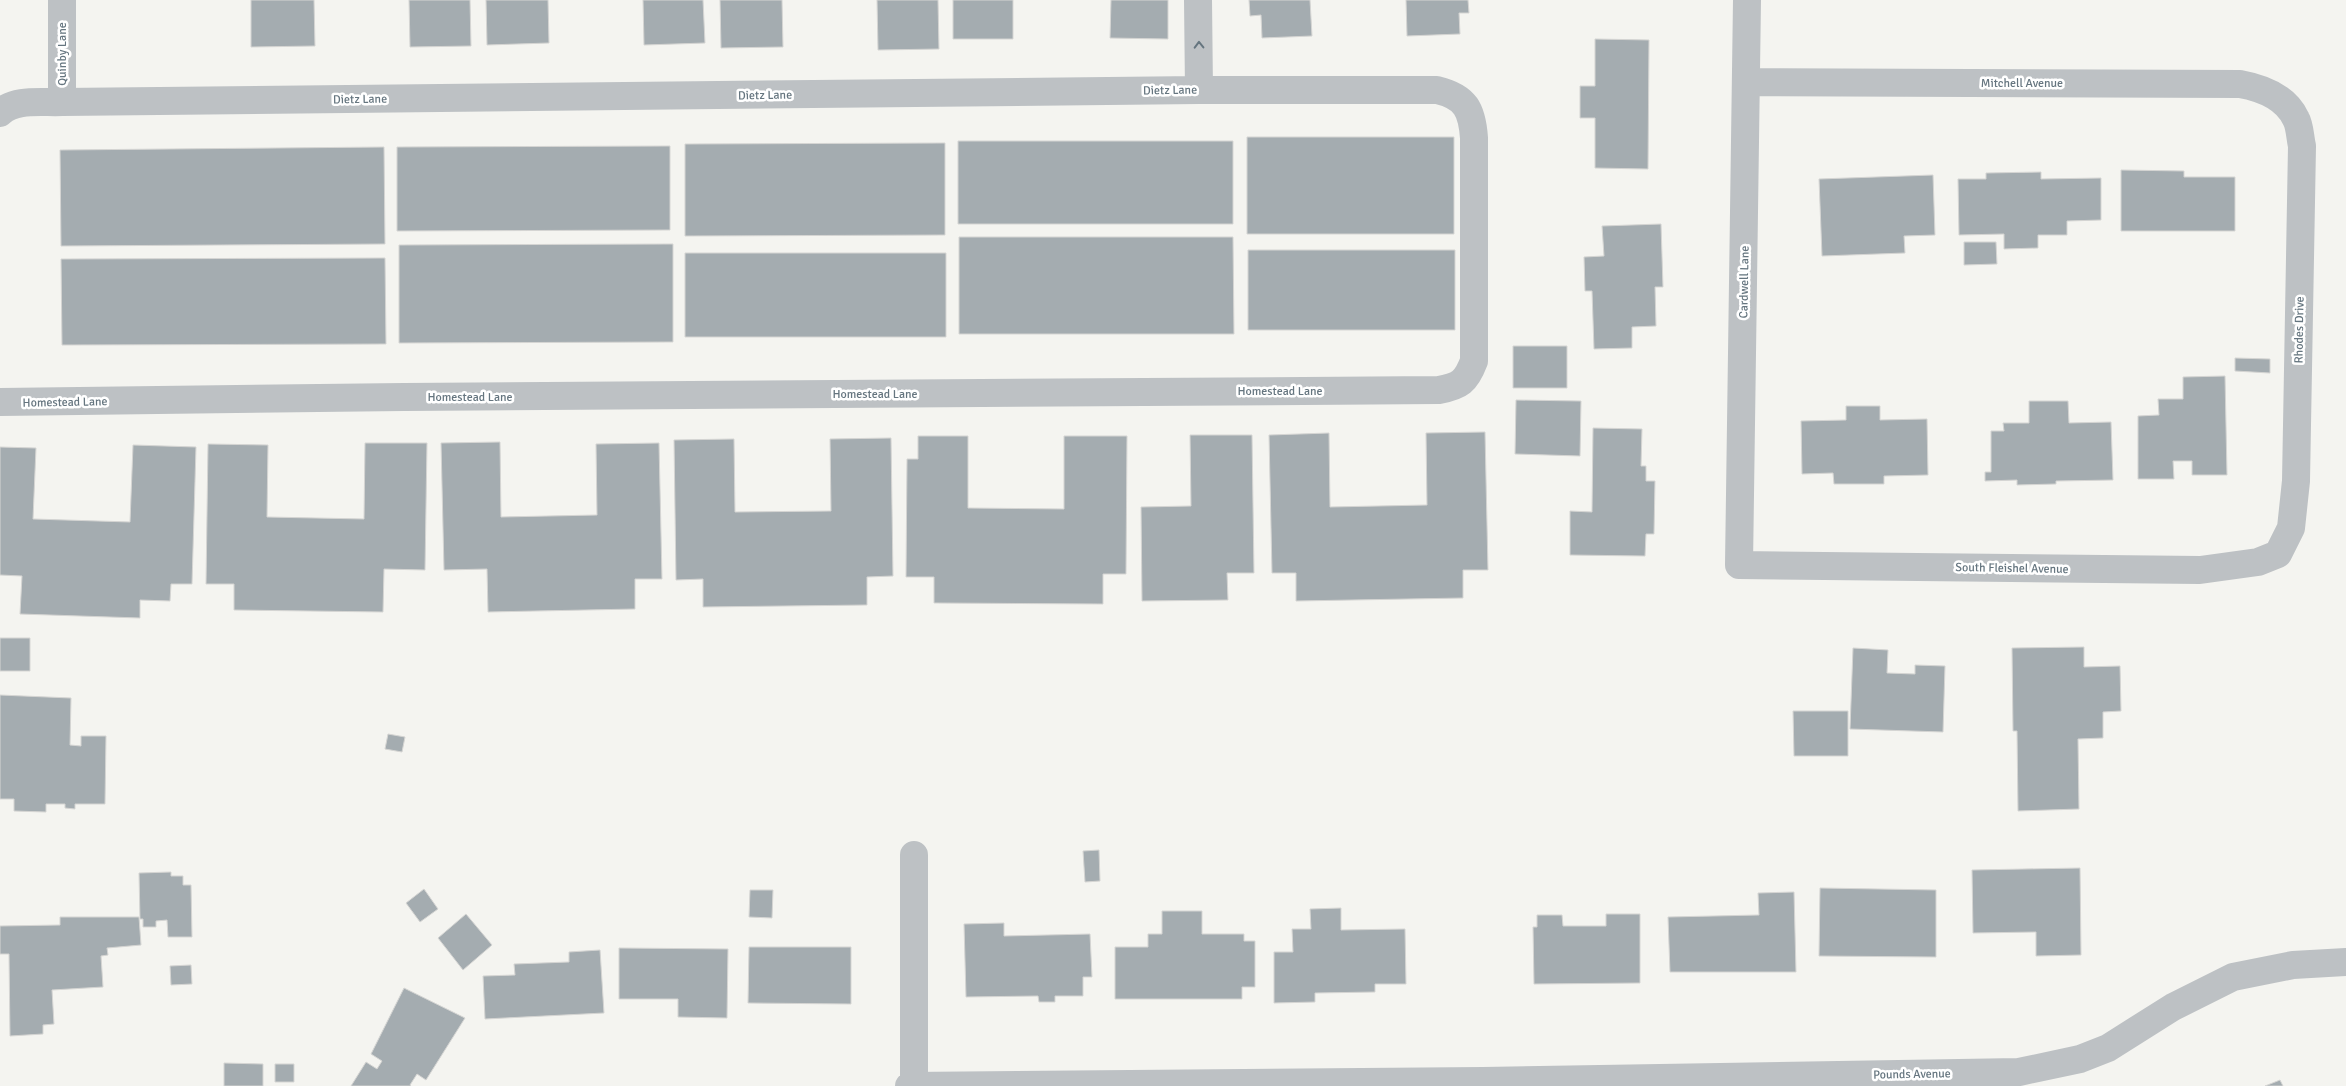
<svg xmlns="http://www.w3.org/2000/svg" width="2346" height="1086" font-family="Signika,sans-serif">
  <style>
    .building { fill: #a4acb0; stroke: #d5d5d3 }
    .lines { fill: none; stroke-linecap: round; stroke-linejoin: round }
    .minor { stroke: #bdc1c4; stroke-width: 28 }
    .oneway { stroke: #65757f }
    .labels { text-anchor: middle; stroke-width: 5; stroke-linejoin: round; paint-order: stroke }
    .street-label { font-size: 12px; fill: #65757f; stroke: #fff }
  </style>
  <rect width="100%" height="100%" fill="#f4f4f0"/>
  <path class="building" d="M251 0H314L315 46 251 47Z
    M409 0H470L471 46 410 47Z
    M486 0H548L549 43 487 45Z
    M643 0H703L705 43 644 45Z
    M720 0H782L783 47 721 48Z
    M877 0H938L939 49 878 50Z
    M953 0H1013V39H953Z
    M1111 0H1168V39L1110 38Z
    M1249 0H1310L1312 36 1262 38 1261 15 1250 16Z
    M1406 0H1468L1469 13H1459L1460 34 1407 36Z
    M1595 39 1649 40 1648 169 1595 168V118H1580V86H1595Z
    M1247 137H1454V234H1247Z
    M958 141H1233V224H958Z
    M945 143V235L685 236V144Z
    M670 146V230L397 231V147Z
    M384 147 385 244 61 246 60 150Z
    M2121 170 2184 171V177H2235V231H2121Z
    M2041 172V179L2101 178V220L2067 221V235H2038V248L2004 249V234L1959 235 1958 179H1986V173Z
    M1933 175 1935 235 1904 236 1905 253 1822 256 1819 179Z
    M1661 224 1663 287H1655L1656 326 1632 327V348L1594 349 1592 291H1585L1584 257 1604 256 1602 226Z
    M959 237H1233L1234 334H959Z
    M1964 242H1996L1997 264 1964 265Z
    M673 244V342L399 343V245Z
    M1248 250H1455V330H1248Z
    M685 253H946V337H685Z
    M385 258 386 344 62 345 61 259Z
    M1513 346H1567V388H1513Z
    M2235 358 2270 359V373L2235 371Z
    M2225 376 2227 475H2192V461H2173L2174 479H2138V416L2159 415 2158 399H2183V377Z
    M1516 400 1581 401 1580 456 1515 454Z
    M2029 401H2068L2069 423 2111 422 2113 480 2056 481V484L2017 485V480L1985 481V472H1991V431H2004L2003 423H2029Z
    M1846 406H1880V420L1927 419 1928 475 1884 476V484H1834L1833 473 1802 474 1801 421 1846 420Z
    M1593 428 1642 429 1641 466H1646V481H1655L1654 534H1646L1645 556 1570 555V511L1592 512Z
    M1485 432 1488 570H1463V598L1296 601V573H1272L1269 435 1329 433 1330 507 1427 505 1426 433Z
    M1190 435H1252L1254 573H1227L1228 600 1142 601 1141 507 1191 506Z
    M918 436H968V508L1064 509V436H1127L1126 574H1103V604L934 603V577H906L907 459H918Z
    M891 438 893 576 867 577V605L703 607V579L676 580 674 440 734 439 735 512 831 511 830 439Z
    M500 442 501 517 597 515 596 444 659 443 662 579H635V609L488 612 487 569 444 570 441 443Z
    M365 443H427L425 570 384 569 383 612 234 610V584H206L208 444 268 445 267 517 364 519Z
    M133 445 196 447 192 584H171L170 601 140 600V618L20 614 22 576 0 575V447L36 448 33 519 130 522Z
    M0 638H30V671H0Z
    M2084 647V667L2120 666 2121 711 2103 712V738L2078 739 2079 809 2018 811 2017 731H2013L2012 648Z
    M1853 648 1888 650 1887 673 1915 674V665L1945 666 1943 732 1850 729Z
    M0 695 71 698 70 745 81 746V736H106L105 804H75V809L65 808V804H46V812L14 811V799H0Z
    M1793 711H1848V756H1794Z
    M388 734 405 737 402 752 385 749Z
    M1099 850 1100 881 1085 882 1083 851Z
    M2080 868 2081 955 2036 956V932L1973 933 1972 870Z
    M171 872V876H183V885H191L192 937H168L167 920 156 921V927H143V919H140L139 873Z
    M1820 888 1936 890V957L1819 956Z
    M424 889 438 909 420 922 406 903Z
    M750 890H773L772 918 749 917Z
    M1794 892 1796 972H1670L1668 917 1759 915 1758 893Z
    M1341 908V930L1405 929 1406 984H1375V992L1315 993V1002L1274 1003V952H1293L1292 929H1311L1310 909Z
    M1162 911H1202V934H1244V941H1255V987H1242V999H1115V947H1148V934H1162Z
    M466 914 492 945 463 970 438 938Z
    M1606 914H1640V983L1534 984 1533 927H1537V915H1562L1563 926H1606Z
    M60 917H139L141 945 107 948 108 955 101 956 103 987 52 990 54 1024 43 1025V1034L10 1036 9 954H0V926L60 925Z
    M1004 923V936L1090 934 1092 977H1083V996H1055V1002H1039L1038 996 966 997 964 924Z
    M749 947H851V1004L748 1003Z
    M619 948 728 949 727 1018 678 1017V999H619Z
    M600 950 604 1013 485 1019 483 976 515 975 514 964 569 962V952Z
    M191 965 192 984 171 985 170 966Z
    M404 988 465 1018 426 1080 417 1074 410 1085 411 1086H351L366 1062 377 1069 382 1061 371 1054Z
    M224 1063 263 1064V1086H224Z
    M275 1064H294V1082H275Z
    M2280 1080 2283 1086H2265Z"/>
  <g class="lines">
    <path class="minor" d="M62 0V102
      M1198 0 1199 90
      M1747 0 1739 565 2200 570 2258 562 2278 554 2291 528 2296 481 2302 146C2300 138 2300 126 2296 119 2286 97 2262 88 2240 84L1747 82
      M0 113C14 98 43 103 62 102L1199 90H1437C1466 97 1472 110 1474 138V361C1466 382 1460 386 1439 390L404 397 0 402
      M909 1086 1483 1081 2019 1072 2080 1059 2108 1048 2173 1007 2233 977 2293 965 2346 962
      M914 1086V855"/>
  </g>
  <defs><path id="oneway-chevron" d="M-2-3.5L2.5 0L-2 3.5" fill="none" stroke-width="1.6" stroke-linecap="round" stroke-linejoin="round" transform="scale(1.25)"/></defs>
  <use class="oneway" href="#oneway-chevron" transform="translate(1199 45) rotate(-91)"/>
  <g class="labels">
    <g class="street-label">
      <text transform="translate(62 54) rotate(-90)" y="4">Quinby Lane</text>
      <text x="2022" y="87">Mitchell Avenue</text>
      <text transform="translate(1170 90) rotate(-1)" y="4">Dietz Lane</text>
      <text transform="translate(765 95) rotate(-1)" y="4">Dietz Lane</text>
      <text transform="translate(360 99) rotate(-1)" y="4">Dietz Lane</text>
      <text transform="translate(1744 282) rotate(-89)" y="4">Cardwell Lane</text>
      <text transform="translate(2299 330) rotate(-89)" y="4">Rhodes Drive</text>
      <text x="1280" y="395">Homestead Lane</text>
      <text x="875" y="398">Homestead Lane</text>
      <text x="470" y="401">Homestead Lane</text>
      <text transform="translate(65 402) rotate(-1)" y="4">Homestead Lane</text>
      <text transform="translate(2012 568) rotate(1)" y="4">South Fleishel Avenue</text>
      <text transform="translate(1912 1074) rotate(-1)" y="4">Pounds Avenue</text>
    </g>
  </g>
</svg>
